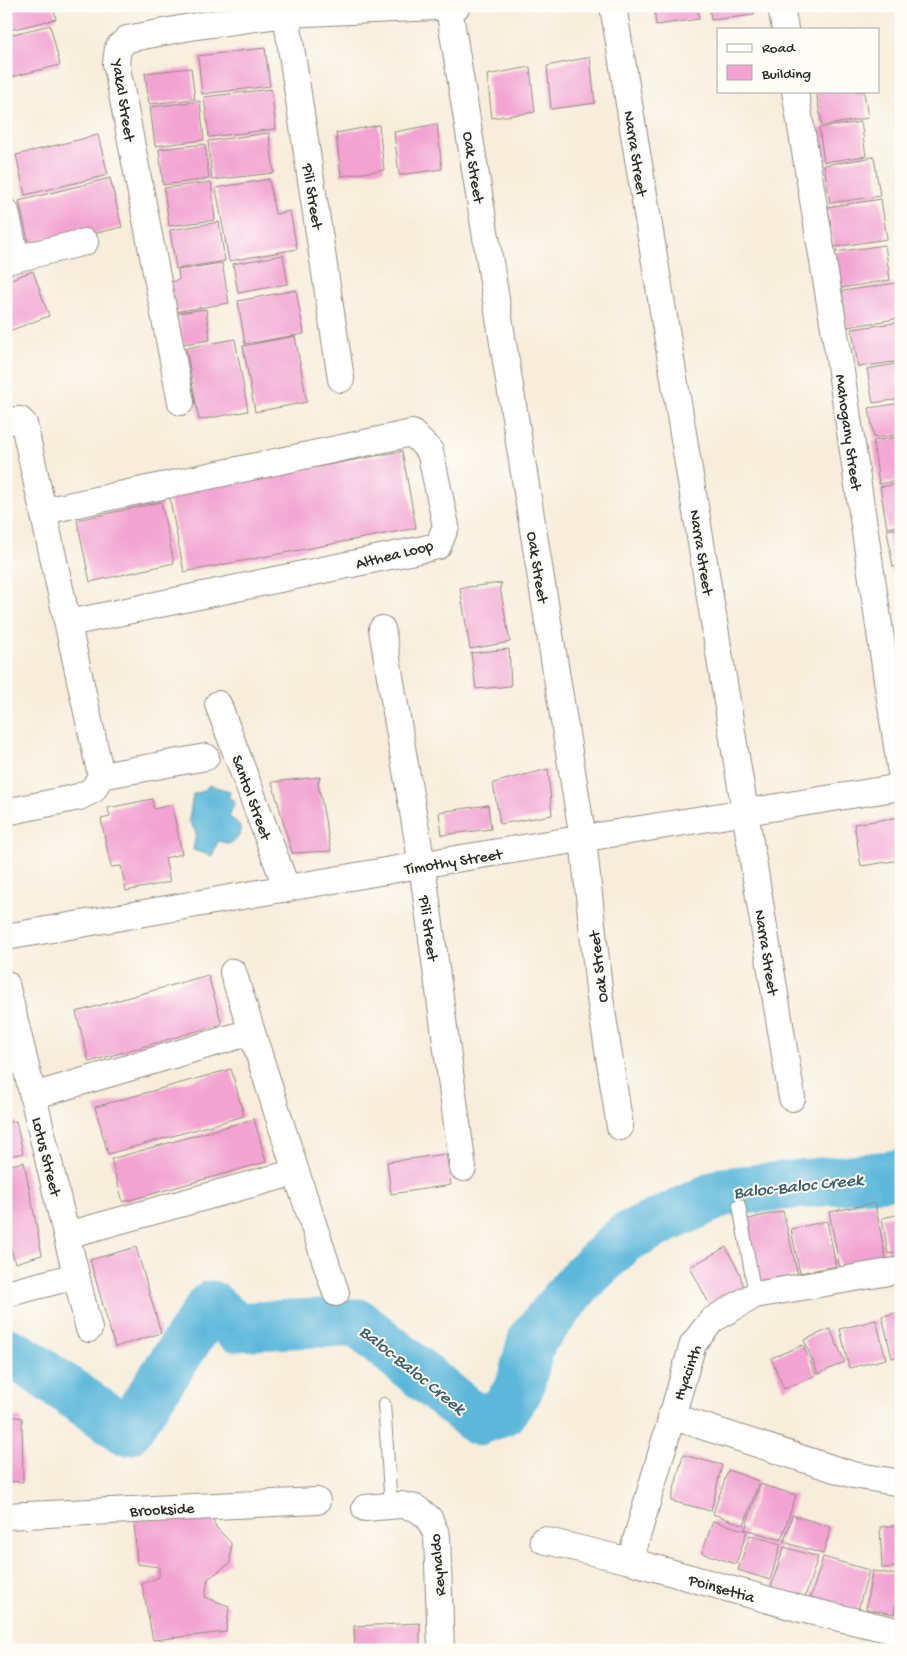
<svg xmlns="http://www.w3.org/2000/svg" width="907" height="1656" font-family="'Gochi Hand',sans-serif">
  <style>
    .water { fill: #5cb7da; stroke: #447182 }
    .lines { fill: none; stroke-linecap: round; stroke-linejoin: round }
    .river { stroke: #5cb7da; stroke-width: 49 }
    .building { fill: #f2a3d1 }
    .lane-casing { stroke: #918c82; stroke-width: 14 }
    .street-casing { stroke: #918c82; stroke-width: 28 }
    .lane { stroke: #fff; stroke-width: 12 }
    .street { stroke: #fff; stroke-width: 26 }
    .labels { text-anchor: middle; stroke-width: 4; stroke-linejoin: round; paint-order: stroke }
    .street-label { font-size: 16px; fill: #2b2b2b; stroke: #fdfcf7 }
    .water-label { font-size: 18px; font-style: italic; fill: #3c5c68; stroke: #fdfcf7 }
  </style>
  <rect width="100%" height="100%" fill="#fdfcf7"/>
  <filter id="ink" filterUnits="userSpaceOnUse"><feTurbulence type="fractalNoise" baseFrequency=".02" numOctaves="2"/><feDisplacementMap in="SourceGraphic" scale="10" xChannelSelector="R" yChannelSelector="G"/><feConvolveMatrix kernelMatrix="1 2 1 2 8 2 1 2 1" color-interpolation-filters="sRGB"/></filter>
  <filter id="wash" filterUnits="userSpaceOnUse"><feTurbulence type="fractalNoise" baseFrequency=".0096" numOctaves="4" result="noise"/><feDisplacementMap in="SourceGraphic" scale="20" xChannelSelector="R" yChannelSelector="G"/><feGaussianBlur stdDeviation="1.12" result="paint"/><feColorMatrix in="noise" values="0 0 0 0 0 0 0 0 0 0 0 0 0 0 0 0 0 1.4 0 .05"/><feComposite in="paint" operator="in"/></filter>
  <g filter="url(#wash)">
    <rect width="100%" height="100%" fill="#f7edda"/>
    <path class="water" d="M209 785 230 791 229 798 235 801 229 817C245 826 245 835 229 844L218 841 212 856 193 850 196 833 189 820 193 794 204 791Z"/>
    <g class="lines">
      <path class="river" d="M6 1351 19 1357 127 1431 211 1305 236 1327 312 1323H358L478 1421 503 1411 519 1389 532 1340 579 1282 625 1238 723 1192 901 1174"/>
    </g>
    <g id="blocks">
      <path class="building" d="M6 6H53L56 19 6 31Z
        M654 6H698L699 19 656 25Z
        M709 6H753L754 15 711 20Z
        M50 25 60 65 7 78 6 36Z
        M265 48 270 86 202 94 198 56Z
        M590 57 595 103 551 109 547 66Z
        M530 67 535 112 492 118 487 75Z
        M191 68 195 99 149 104 145 73Z
        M271 89 276 129 209 137 204 97Z
        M816 91H864L868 118 822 126Z
        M200 101 204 140 155 146 150 107Z
        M861 122 866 156 824 162 819 128Z
        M437 124 442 169 399 175 394 132Z
        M379 125 384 170 341 176 336 133Z
        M269 133 274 173 212 180 208 141Z
        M98 135 108 175 25 195 16 155Z
        M205 144 209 179 163 185 159 149Z
        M874 157 880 196 830 203 824 165Z
        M110 178 122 227 30 249 19 201Z
        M269 179 275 214 290 211 297 249 229 261 216 188Z
        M211 182 215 220 169 226 164 188Z
        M881 199 887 239 834 247 828 207Z
        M219 222 225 261 176 269 170 230Z
        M885 245 890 280 841 288 835 252Z
        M283 255 288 284 238 293 233 264Z
        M222 263 229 303 174 312 170 282 179 280 178 270Z
        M33 271 49 316 9 331 6 324V281Z
        M897 283 901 318 847 327 842 291Z
        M296 290 304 334 245 344 238 301Z
        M206 309 210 340 183 344 178 313Z
        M901 322V361L858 367 852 329Z
        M295 336 307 402 255 412 243 346Z
        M235 339 248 411 199 420 186 348Z
        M901 363V399L873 403 867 369Z
        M901 403V434L874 438 869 408Z
        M901 436V480L879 484 873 441Z
        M402 451 416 528 184 572 169 495Z
        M901 483V526L887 528 880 487Z
        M161 502 174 563 90 582 77 520Z
        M901 528V566L893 567 887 530Z
        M901 568V593H900L896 569Z
        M502 583 500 587 510 642 470 649 460 588Z
        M509 649 511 686 476 689 471 653Z
        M548 769 552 815 500 824 493 783Z
        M320 777 318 783 331 851 292 853 272 782Z
        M152 799 154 809 172 805 182 854 165 858 170 882 126 891 121 866 111 867 101 819 110 817 108 808Z
        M488 805 491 829 442 835 439 812Z
        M901 817V860L861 866 854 824Z
        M208 975 222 1024 89 1062 76 1012Z
        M231 1069 244 1116 108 1154 95 1107Z
        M254 1119 266 1162 123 1202 111 1159Z
        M16 1121 23 1153 6 1157V1123Z
        M446 1154 451 1185 391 1194 387 1162Z
        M24 1162 42 1255 15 1263 6 1230V1166Z
        M875 1203 887 1265 841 1274 829 1212Z
        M783 1211 798 1275 759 1284 744 1220Z
        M901 1214V1251L888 1254 882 1218Z
        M827 1221 836 1266 800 1273 791 1229Z
        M136 1247 161 1333 115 1347 90 1260Z
        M726 1247 740 1274 744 1289 713 1311 690 1267Z
        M901 1312V1356L892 1358 882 1316Z
        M876 1320 886 1359 849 1368 840 1329Z
        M830 1329 845 1362 818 1374 804 1340Z
        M803 1345 816 1375 784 1389 771 1358Z
        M6 1415 22 1418 23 1482 6 1481Z
        M683 1455 722 1465 711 1511 671 1501Z
        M728 1470 759 1481 744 1525 713 1514Z
        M760 1484 796 1495 781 1540 745 1529Z
        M210 1513 216 1527 231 1543 230 1563 208 1579 205 1597 229 1606 226 1632 153 1640 142 1584 159 1577V1567L137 1564 134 1519Z
        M792 1515 831 1527 823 1554 784 1542Z
        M713 1521 747 1531 736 1564 702 1553Z
        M901 1525V1567L882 1568 880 1527Z
        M750 1535 781 1544 770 1580 738 1570Z
        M784 1547 818 1557 805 1597 771 1587Z
        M823 1557 869 1570 858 1610 811 1597Z
        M872 1571 900 1575 894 1614 866 1609Z
        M420 1623V1650H355L354 1626Z"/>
    </g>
  </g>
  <g filter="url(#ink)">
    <use href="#blocks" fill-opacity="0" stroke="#918c82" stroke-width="1"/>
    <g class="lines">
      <defs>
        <path id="lane" d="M739 1205 755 1295
          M384 1404 391 1506"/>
        <path id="street" d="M613 6 792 1098
          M781 6 785 29
          M449 8 583 839 600 998 620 1127
          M286 14 341 379
          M795 91 839 358 901 773
          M6 212 16 258
          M6 261 85 242
          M181 402 116 63 118 48 127 39 196 26 286 14 457 6
          M6 421 20 420 24 424 101 776 93 790 79 797 6 812
          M44 511 412 433 430 451 446 526 438 546 69 623
          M382 629 422 865 463 1168
          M218 704 287 889
          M101 776 206 757
          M6 937 443 861 901 787
          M233 972 296 1172 336 1293
          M6 984 89 1329
          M33 1096 251 1032
          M67 1235 296 1172
          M6 1294 76 1276
          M671 1416 853 1475 901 1483
          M365 1508 401 1505 416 1508 429 1518 437 1536 441 1650
          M6 1516 317 1501
          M543 1540 630 1561 801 1609 901 1632
          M630 1561 693 1344 712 1320 755 1295 901 1270"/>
      </defs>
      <use href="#lane" class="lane-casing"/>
      <use href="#street" class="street-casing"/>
      <use href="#lane" class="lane"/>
      <use href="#street" class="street"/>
    </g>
  </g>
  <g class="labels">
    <g class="street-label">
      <text transform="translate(125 100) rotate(81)" y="6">Yakal Street</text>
      <text transform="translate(637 153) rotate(81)" y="6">Narra Street</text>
      <text transform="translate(475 167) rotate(81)" y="6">Oak Street</text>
      <text transform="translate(314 196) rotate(81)" y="6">Pili Street</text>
      <text transform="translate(850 432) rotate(82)" y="6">Mahogany Street</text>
      <text transform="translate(703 552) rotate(81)" y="6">Narra Street</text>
      <text transform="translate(394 553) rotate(-14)" y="6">Althea Loop</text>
      <text transform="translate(539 567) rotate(81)" y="6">Oak Street</text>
      <text transform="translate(253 797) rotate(70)" y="6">Santol Street</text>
      <text transform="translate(453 860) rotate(-9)" y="6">Timothy Street</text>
      <text transform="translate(430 928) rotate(82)" y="6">Pili Street</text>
      <text transform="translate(768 952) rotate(81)" y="6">Narra Street</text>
      <text transform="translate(597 967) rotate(-97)" y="6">Oak Street</text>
      <text transform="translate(48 1156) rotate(76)" y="6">Lotus Street</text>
      <text transform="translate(686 1372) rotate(-71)" y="6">Hyacinth</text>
      <text transform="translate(162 1508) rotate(-3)" y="6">Brookside</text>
      <text transform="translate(436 1565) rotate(-95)" y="6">Reynaldo</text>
      <text transform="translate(722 1587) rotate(16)" y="6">Poinsettia</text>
    </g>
    <g class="water-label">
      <text transform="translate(798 1185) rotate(-6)" y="6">Baloc-Baloc Creek</text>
      <text transform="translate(413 1369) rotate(39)" y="6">Baloc-Baloc Creek</text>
    </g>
  </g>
  <rect width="907" height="1656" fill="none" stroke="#fdfcf7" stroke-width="25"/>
  <rect x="717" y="28" width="162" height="65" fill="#fdfcf7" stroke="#a9a8a5"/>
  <rect x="727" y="44" width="25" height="8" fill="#ffffff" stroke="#a9a8a5"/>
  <text x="762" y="52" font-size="15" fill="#2b2b2b">Road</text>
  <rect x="727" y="65" width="25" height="15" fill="#f2a3d1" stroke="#a9a8a5"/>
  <text x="762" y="78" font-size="15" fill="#2b2b2b">Building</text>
</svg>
